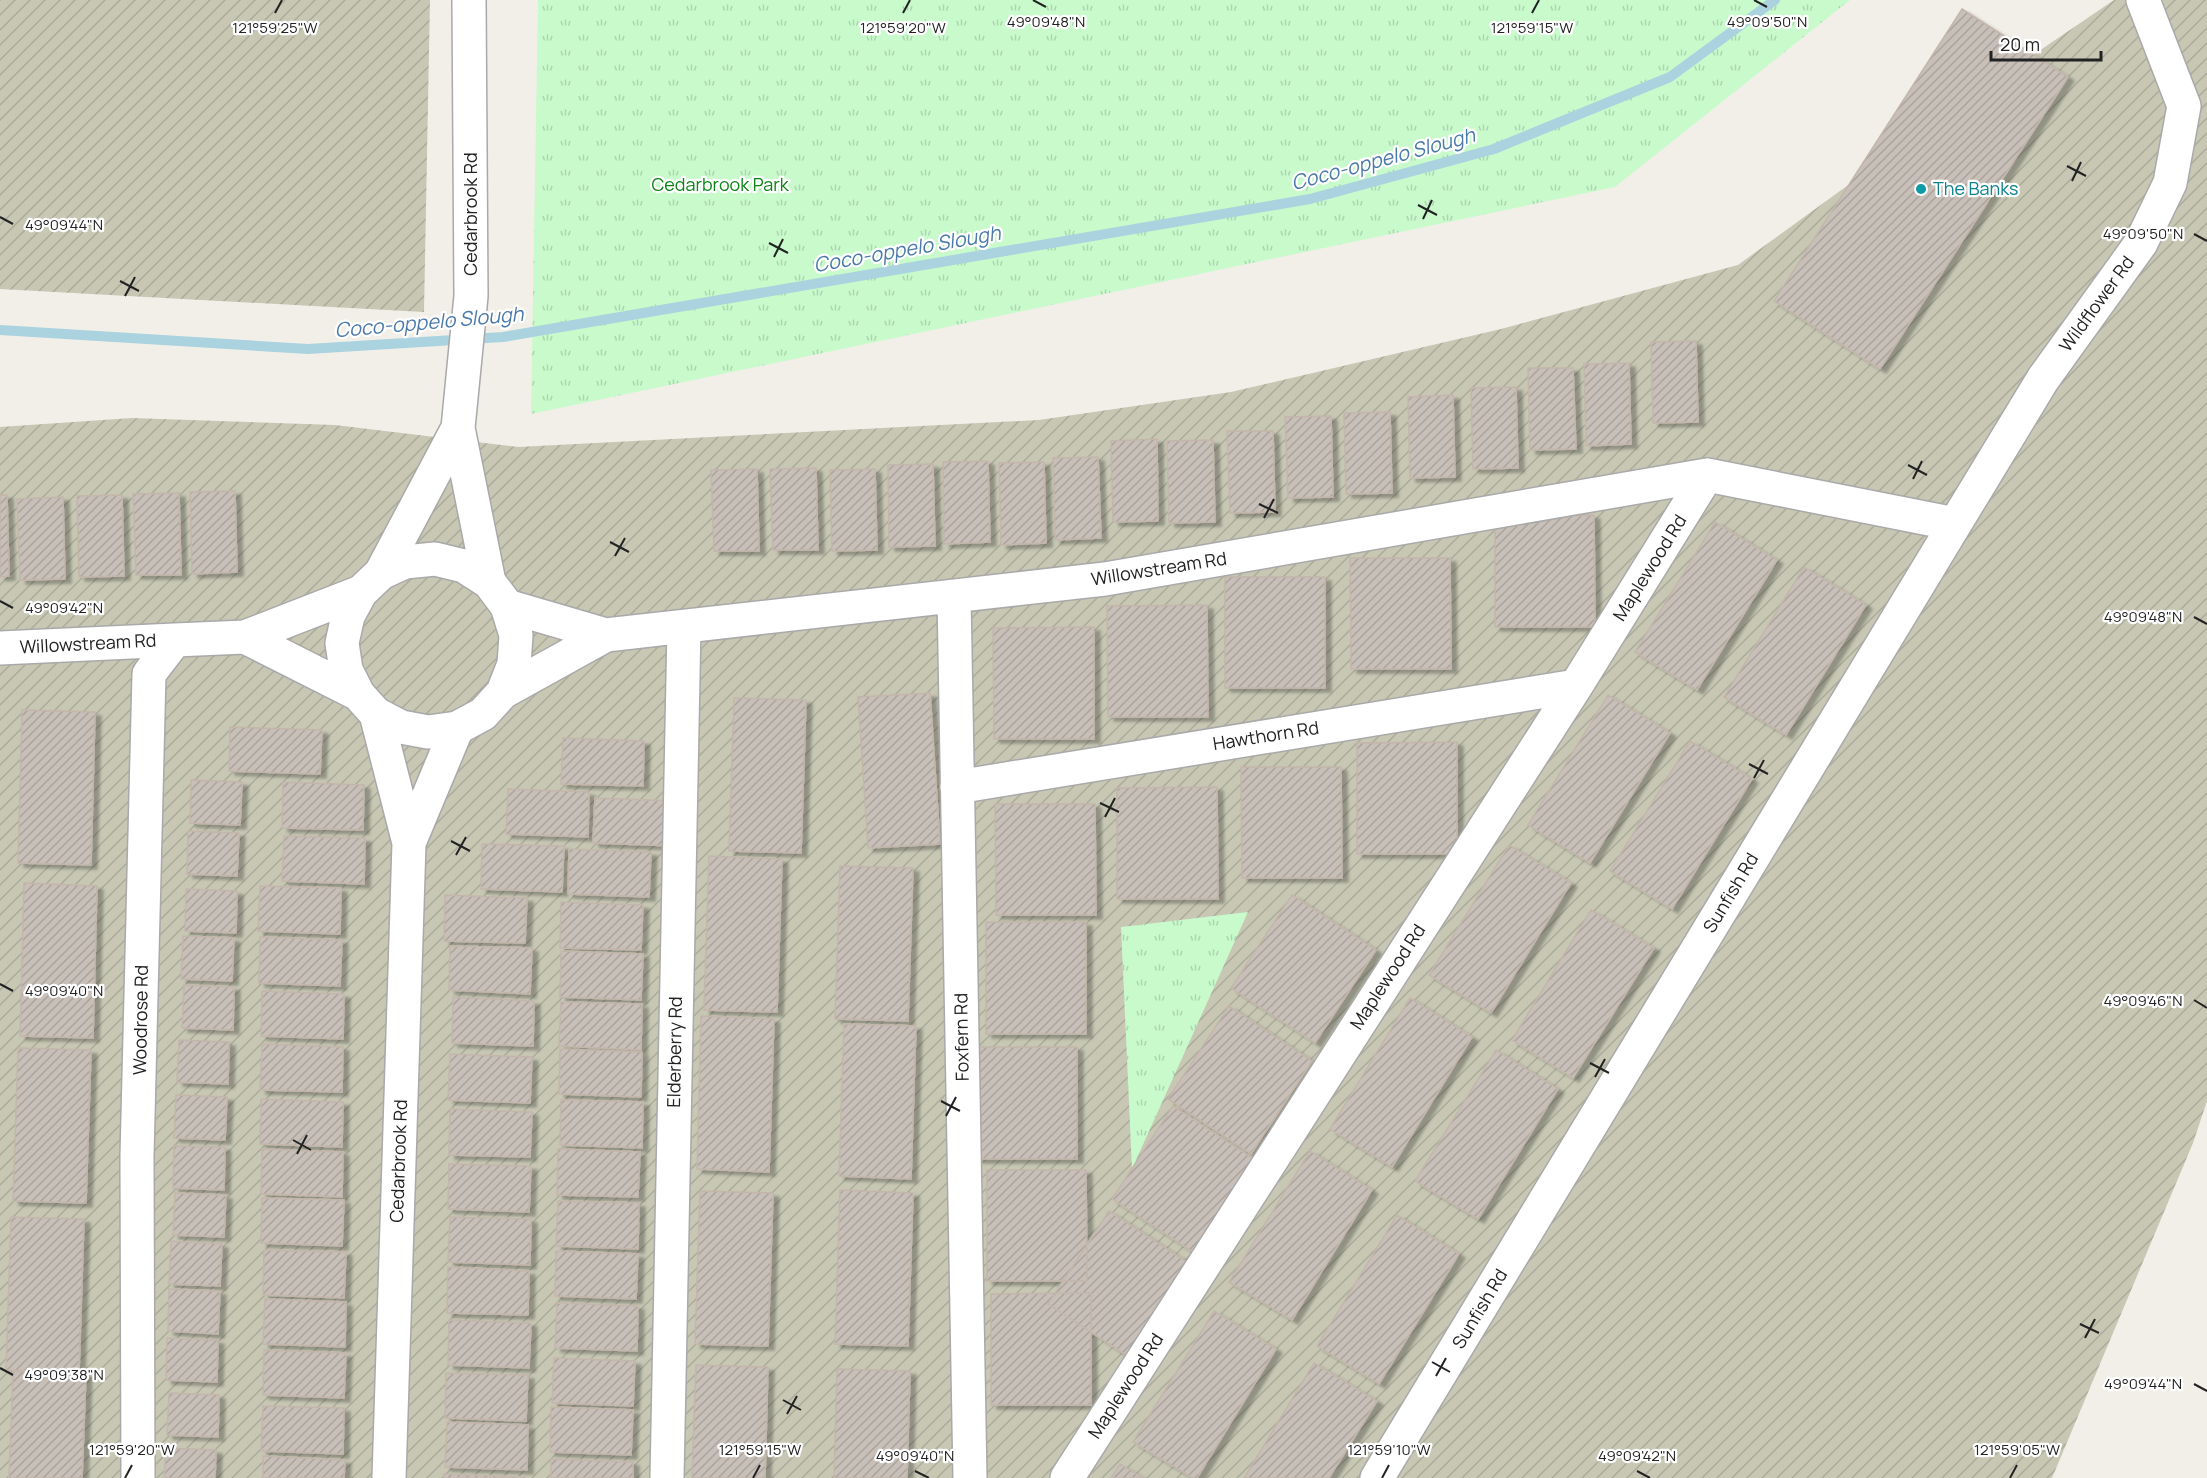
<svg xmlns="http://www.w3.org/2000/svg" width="2207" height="1478" font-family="Manrope,sans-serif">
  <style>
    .construction { fill: url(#construction-furrows) }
    .park { fill: url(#park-tufts) }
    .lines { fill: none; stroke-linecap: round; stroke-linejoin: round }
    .stream { stroke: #aad3df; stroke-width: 10 }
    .building { fill: url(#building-hatch); stroke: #c4b6ab; stroke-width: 1.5; filter: url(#shadow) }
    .street-casing { stroke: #a9a9a9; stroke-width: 36 }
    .street { stroke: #fff; stroke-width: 33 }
    .ticks { fill: none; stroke: #222; stroke-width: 2 }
    .culture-dot { fill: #0f9aa8; stroke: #fff; stroke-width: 2 }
    .labels { text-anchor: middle; stroke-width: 4.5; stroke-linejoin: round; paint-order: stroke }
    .park-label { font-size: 18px; fill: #0c8416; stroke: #fff }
    .culture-label { font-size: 18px; fill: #0d838f; stroke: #fff; text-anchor: start }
    .street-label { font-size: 18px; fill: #222; stroke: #fff }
    .water-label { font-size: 20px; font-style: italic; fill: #4a7aab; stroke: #fff }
    .ticks-label { font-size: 15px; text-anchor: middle; fill: #222; stroke: #fff; stroke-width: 4.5; stroke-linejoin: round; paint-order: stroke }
  </style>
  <defs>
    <pattern id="construction-furrows" width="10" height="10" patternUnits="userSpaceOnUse" patternTransform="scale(1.5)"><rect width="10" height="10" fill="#c7c7b4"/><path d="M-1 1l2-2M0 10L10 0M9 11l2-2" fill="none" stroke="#abab9a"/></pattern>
    <pattern id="park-tufts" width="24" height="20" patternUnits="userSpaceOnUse" patternTransform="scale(1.5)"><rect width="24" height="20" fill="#c8facc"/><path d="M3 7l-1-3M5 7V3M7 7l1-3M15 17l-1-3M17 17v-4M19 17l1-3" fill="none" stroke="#acd6af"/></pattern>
    <pattern id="building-hatch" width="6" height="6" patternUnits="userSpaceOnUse" patternTransform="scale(1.5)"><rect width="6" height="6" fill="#c7bfb8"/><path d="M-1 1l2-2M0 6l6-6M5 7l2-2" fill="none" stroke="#aba49e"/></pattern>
    <filter id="shadow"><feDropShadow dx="6" dy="4" stdDeviation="1.5" flood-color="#0004"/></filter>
  </defs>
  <rect width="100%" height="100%" fill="#f2efe9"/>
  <path class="construction" d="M0 0H430L424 312 0 289Z
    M2114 0H2207V1101L2193 1143 2052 1478H0V427L132 418 335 425 518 447 1039 420 1231 392 1501 329 1738 265 1932 124Z"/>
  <path class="park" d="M538 0H1850L1615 187 531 414Z
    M1248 912 1132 1169 1121 927Z"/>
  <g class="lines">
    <path class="stream" d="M0 330 308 349 503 337 1310 199 1494 149 1670 77 1775 0"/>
  </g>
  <path class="building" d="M1962 9 2068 77 1880 369 1774 301Z
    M1696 341 1698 422 1653 423 1651 342Z
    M1629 363 1631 444 1586 446 1584 364Z
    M1528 368H1573L1576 449 1530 450Z
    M1516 387 1518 468 1473 469 1471 388Z
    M1453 395 1455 477 1410 478 1408 397Z
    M1390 412 1392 493 1346 494 1344 413Z
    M1331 416 1333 497 1288 498 1285 417Z
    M1227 431H1273L1275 512 1230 513Z
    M1157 439 1158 521 1113 522 1111 441Z
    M1213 440 1215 522 1169 523 1167 441Z
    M1098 457 1101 538 1055 540 1053 458Z
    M988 461 990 542 944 544 943 462Z
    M1044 462 1046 543 1001 545 999 463Z
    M933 464 935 546 889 547 888 465Z
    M816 468 818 550H773L770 469Z
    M757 469 759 551H714L711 470Z
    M875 469 877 550 832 551 830 470Z
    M235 491 237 572 192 574 190 492Z
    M179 493 181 575H136L133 494Z
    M0 495H7L9 576 0 577Z
    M122 495 124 576 79 577 77 496Z
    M63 497 65 579 20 580 17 499Z
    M1594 515 1595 627H1495V516Z
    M1715 522 1777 560 1697 690 1635 652Z
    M1350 558H1450L1451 669H1351Z
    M1804 567 1866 605 1786 735 1724 697Z
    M1225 577H1325V688H1225Z
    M1207 605 1208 717H1108L1107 606Z
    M1094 627V739H994L993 628Z
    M930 693 940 844 868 848 858 697Z
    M1608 695 1670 733 1590 863 1528 825Z
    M734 698 806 700 801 853 729 851Z
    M22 710 95 712 91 865 18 863Z
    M230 727 322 730 320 774 229 771Z
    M563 738 644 741 643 786 561 784Z
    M1690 741 1752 779 1672 909 1610 871Z
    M1457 742V854H1357V743Z
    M1241 767H1341L1342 878H1242Z
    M191 780 242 782 240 825 190 823Z
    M283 782 364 785 363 830 282 828Z
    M1217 787 1218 899H1117V788Z
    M508 789 589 792 588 837 506 834Z
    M595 798 676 801 675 846 593 843Z
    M995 804H1095L1096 915H996Z
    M188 831 239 833 237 876 187 874Z
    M284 836 365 838 364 884 282 881Z
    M482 844 564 846 562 892 481 889Z
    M1509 845 1571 883 1491 1013 1429 975Z
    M569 849 651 852 649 897 568 894Z
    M709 856 782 859 777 1012 704 1010Z
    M840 866 913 868 908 1021 835 1019Z
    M24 883 97 886 93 1038 20 1036Z
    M260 886 341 888 340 934 258 931Z
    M186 889 237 891 236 933 185 931Z
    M445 895 527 898 525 943 444 941Z
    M1292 895 1376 950 1315 1043 1231 988Z
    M561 902 643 905 641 950 560 948Z
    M1591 910 1654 948 1573 1078 1512 1040Z
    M986 922H1086V1034H986Z
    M183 936 234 938 232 981 181 979Z
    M260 937 342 940 340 986 259 983Z
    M450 946 532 948 530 994 449 990Z
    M561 951 643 954 641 1000 560 997Z
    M184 985 234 987 233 1030 182 1028Z
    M262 991 344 994 343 1039 261 1036Z
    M453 997 534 1001 533 1046 452 1043Z
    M1410 998 1472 1037 1392 1167 1330 1129Z
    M561 1002 642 1004 641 1050 559 1046Z
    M1229 1006 1312 1061 1251 1154 1168 1099Z
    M701 1016 774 1019 769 1172 697 1169Z
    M844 1024 916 1026 911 1179 839 1176Z
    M179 1040 229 1042 228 1084 177 1082Z
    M262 1044 343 1047 342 1092 260 1090Z
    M977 1047H1077V1159H977Z
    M18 1048 91 1050 86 1203 13 1201Z
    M560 1049 642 1052 641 1097 559 1094Z
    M1496 1050 1558 1089 1478 1219 1415 1181Z
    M450 1054 532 1057 530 1103 448 1100Z
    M176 1095 227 1097 225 1140 174 1138Z
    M261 1099 343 1102 342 1147 260 1144Z
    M561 1100 643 1102 642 1148 560 1145Z
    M1173 1106 1257 1161 1196 1254 1112 1199Z
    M450 1109 532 1112 530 1157 449 1155Z
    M174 1146 225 1147 224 1190 173 1188Z
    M262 1149 343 1152 342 1197 261 1194Z
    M558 1149 640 1152 638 1197 557 1195Z
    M1310 1151 1372 1190 1292 1320 1229 1282Z
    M449 1164 531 1166 529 1212 448 1209Z
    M987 1170H1086L1087 1281H987Z
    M840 1190 913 1193 908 1346 835 1344Z
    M700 1191 773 1193 768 1346 695 1344Z
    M175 1193 226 1195 224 1237 173 1235Z
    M262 1198 344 1200 342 1246 261 1243Z
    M558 1201 639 1203 638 1249 556 1246Z
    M1109 1211 1193 1266 1132 1359 1048 1304Z
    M1397 1215 1459 1254 1379 1384 1317 1346Z
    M11 1217 84 1219 79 1372 6 1370Z
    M450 1217 531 1219 530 1265 448 1262Z
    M171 1241 222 1244 220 1286 169 1284Z
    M264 1250 346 1252 344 1298 263 1295Z
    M556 1251 638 1254 636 1299 555 1296Z
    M448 1267 529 1271 528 1315 447 1313Z
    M169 1289 220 1291 218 1334 168 1331Z
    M1091 1293V1405H991V1294Z
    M265 1299 346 1302 345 1347 263 1344Z
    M557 1303 638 1306 637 1351 555 1348Z
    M1214 1311 1276 1349 1197 1478H1193L1133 1442Z
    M449 1320 531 1323 529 1368 448 1365Z
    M167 1338 218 1340 217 1382 166 1380Z
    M264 1350 346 1353 344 1398 263 1395Z
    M554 1358 635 1361 633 1406 552 1403Z
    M1314 1363 1377 1401 1329 1478H1244Z
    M696 1365 768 1367 765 1478H692Z
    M837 1369 910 1371 907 1478H834Z
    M13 1371 86 1373 82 1478H9Z
    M446 1373 528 1375 526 1421 445 1418Z
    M169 1393 219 1395 218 1437 167 1435Z
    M263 1406 344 1408 343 1454 261 1451Z
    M551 1407 633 1410 631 1455 550 1452Z
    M447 1422 528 1425 527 1470 445 1467Z
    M166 1448 216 1450 215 1478H164Z
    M263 1456 345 1460 344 1478H263Z
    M551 1459 633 1462V1478H551Z
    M1120 1464 1143 1478H1111Z
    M444 1474 526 1477V1478H444Z"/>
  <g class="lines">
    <defs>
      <path id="street" d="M469 0 471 296 458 428 489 582
        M1955 524 2043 379 2141 243 2170 183 2184 106 2143 0
        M381 573 458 428
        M954 596 970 1478
        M507 606 516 635 514 664 503 692 483 714 457 728 428 732 401 727 376 714 358 694 346 670 342 643 348 616 361 592 381 573 405 562 435 559 464 566 489 582 507 606 606 635 1105 579 1707 475 1955 524 1377 1478
        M245 637 358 694
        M0 648 175 640
        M503 692 606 635
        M376 714 409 843 389 1478
        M957 787 1576 686
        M409 843 457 728
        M138 1478 137 1156 149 674 175 640 245 637 361 592
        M667 1478 684 627
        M1067 1478 1576 686 1707 475"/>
    </defs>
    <use href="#street" class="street-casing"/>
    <use href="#street" class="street"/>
  </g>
  <path class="ticks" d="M1033 0 1046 7M1754 0 1767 7M275 13 282 0M903 13 910 0M1532 13 1539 0M2067 166 2086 176M2072 181 2081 162M1418 205 1437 215M0 217 13 224M1423 219 1432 200M2194 234 2207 241M769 243 788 253M774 257 783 239M120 281 139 291M125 296 135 277M1908 465 1927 475M1913 479 1922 461M1259 504 1278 513M1264 518 1274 499M610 542 629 552M615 556 625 538M0 601 13 608M2194 617 2207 624M1749 764 1768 774M1754 778 1764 760M1100 803 1119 812M1105 817 1115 798M451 841 470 851M456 855 466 837M0 984 13 991M2194 1000 2207 1008M1590 1063 1609 1073M1595 1077 1605 1059M941 1101 960 1111M946 1116 956 1097M293 1140 311 1150M297 1154 307 1135M2080 1324 2099 1333M2085 1338 2095 1319M1432 1362 1450 1372M0 1368 13 1375M1436 1376 1446 1358M2194 1384 2207 1391M783 1400 801 1410M787 1414 797 1396M915 1471 929 1478M1637 1471 1650 1478M125 1478 132 1465M753 1478 760 1465M1382 1478 1389 1465M2010 1478 2017 1465"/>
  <circle class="culture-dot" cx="1921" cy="189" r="6"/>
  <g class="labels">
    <g class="park-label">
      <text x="720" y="191">Cedarbrook Park</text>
    </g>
    <g class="culture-label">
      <text x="1933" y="195">The Banks</text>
    </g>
    <g class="street-label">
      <text transform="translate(471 214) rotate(-90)" y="6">Cedarbrook Rd</text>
      <text transform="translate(2097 304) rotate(-54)" y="6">Wildflower Rd</text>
      <text transform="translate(1650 568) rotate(-58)" y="6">Maplewood Rd</text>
      <text transform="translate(1159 569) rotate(-9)" y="6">Willowstream Rd</text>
      <text transform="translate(88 644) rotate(-3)" y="6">Willowstream Rd</text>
      <text transform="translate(1266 736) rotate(-9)" y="6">Hawthorn Rd</text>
      <text transform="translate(1731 893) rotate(-59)" y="6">Sunfish Rd</text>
      <text transform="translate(1388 977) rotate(-57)" y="6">Maplewood Rd</text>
      <text transform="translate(141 1020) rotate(-89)" y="6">Woodrose Rd</text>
      <text transform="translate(962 1037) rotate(-91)" y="6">Foxfern Rd</text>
      <text transform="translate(675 1052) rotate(-89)" y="6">Elderberry Rd</text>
      <text transform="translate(399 1161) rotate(-88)" y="6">Cedarbrook Rd</text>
      <text transform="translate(1480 1309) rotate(-59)" y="6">Sunfish Rd</text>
      <text transform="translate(1126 1386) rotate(-57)" y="6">Maplewood Rd</text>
    </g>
    <g class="water-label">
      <text transform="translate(1383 159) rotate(-15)" y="7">Coco-oppelo Slough</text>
      <text transform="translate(907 249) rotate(-10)" y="7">Coco-oppelo Slough</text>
      <text transform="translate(429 322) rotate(-5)" y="7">Coco-oppelo Slough</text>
    </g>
  </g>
  <g class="ticks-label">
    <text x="1046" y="27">49°09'48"N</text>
    <text x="1767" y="27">49°09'50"N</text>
    <text x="275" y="33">121°59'25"W</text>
    <text x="903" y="33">121°59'20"W</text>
    <text x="1532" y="33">121°59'15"W</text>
    <text x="64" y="230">49°09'44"N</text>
    <text x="2143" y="239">49°09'50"N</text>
    <text x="64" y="613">49°09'42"N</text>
    <text x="2143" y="622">49°09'48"N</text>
    <text x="64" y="996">49°09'40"N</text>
    <text x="2143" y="1006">49°09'46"N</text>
    <text x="64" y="1380">49°09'38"N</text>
    <text x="2143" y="1389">49°09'44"N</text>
    <text x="132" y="1455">121°59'20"W</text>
    <text x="760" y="1455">121°59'15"W</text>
    <text x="1389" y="1455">121°59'10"W</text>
    <text x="2017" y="1455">121°59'05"W</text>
    <text x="915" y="1461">49°09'40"N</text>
    <text x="1637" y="1461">49°09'42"N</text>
  </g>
  <path d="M1991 51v9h110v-9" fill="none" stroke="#222222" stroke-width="3"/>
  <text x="2000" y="51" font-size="18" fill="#222222" stroke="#ffffff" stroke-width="4.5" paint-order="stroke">20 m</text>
</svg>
